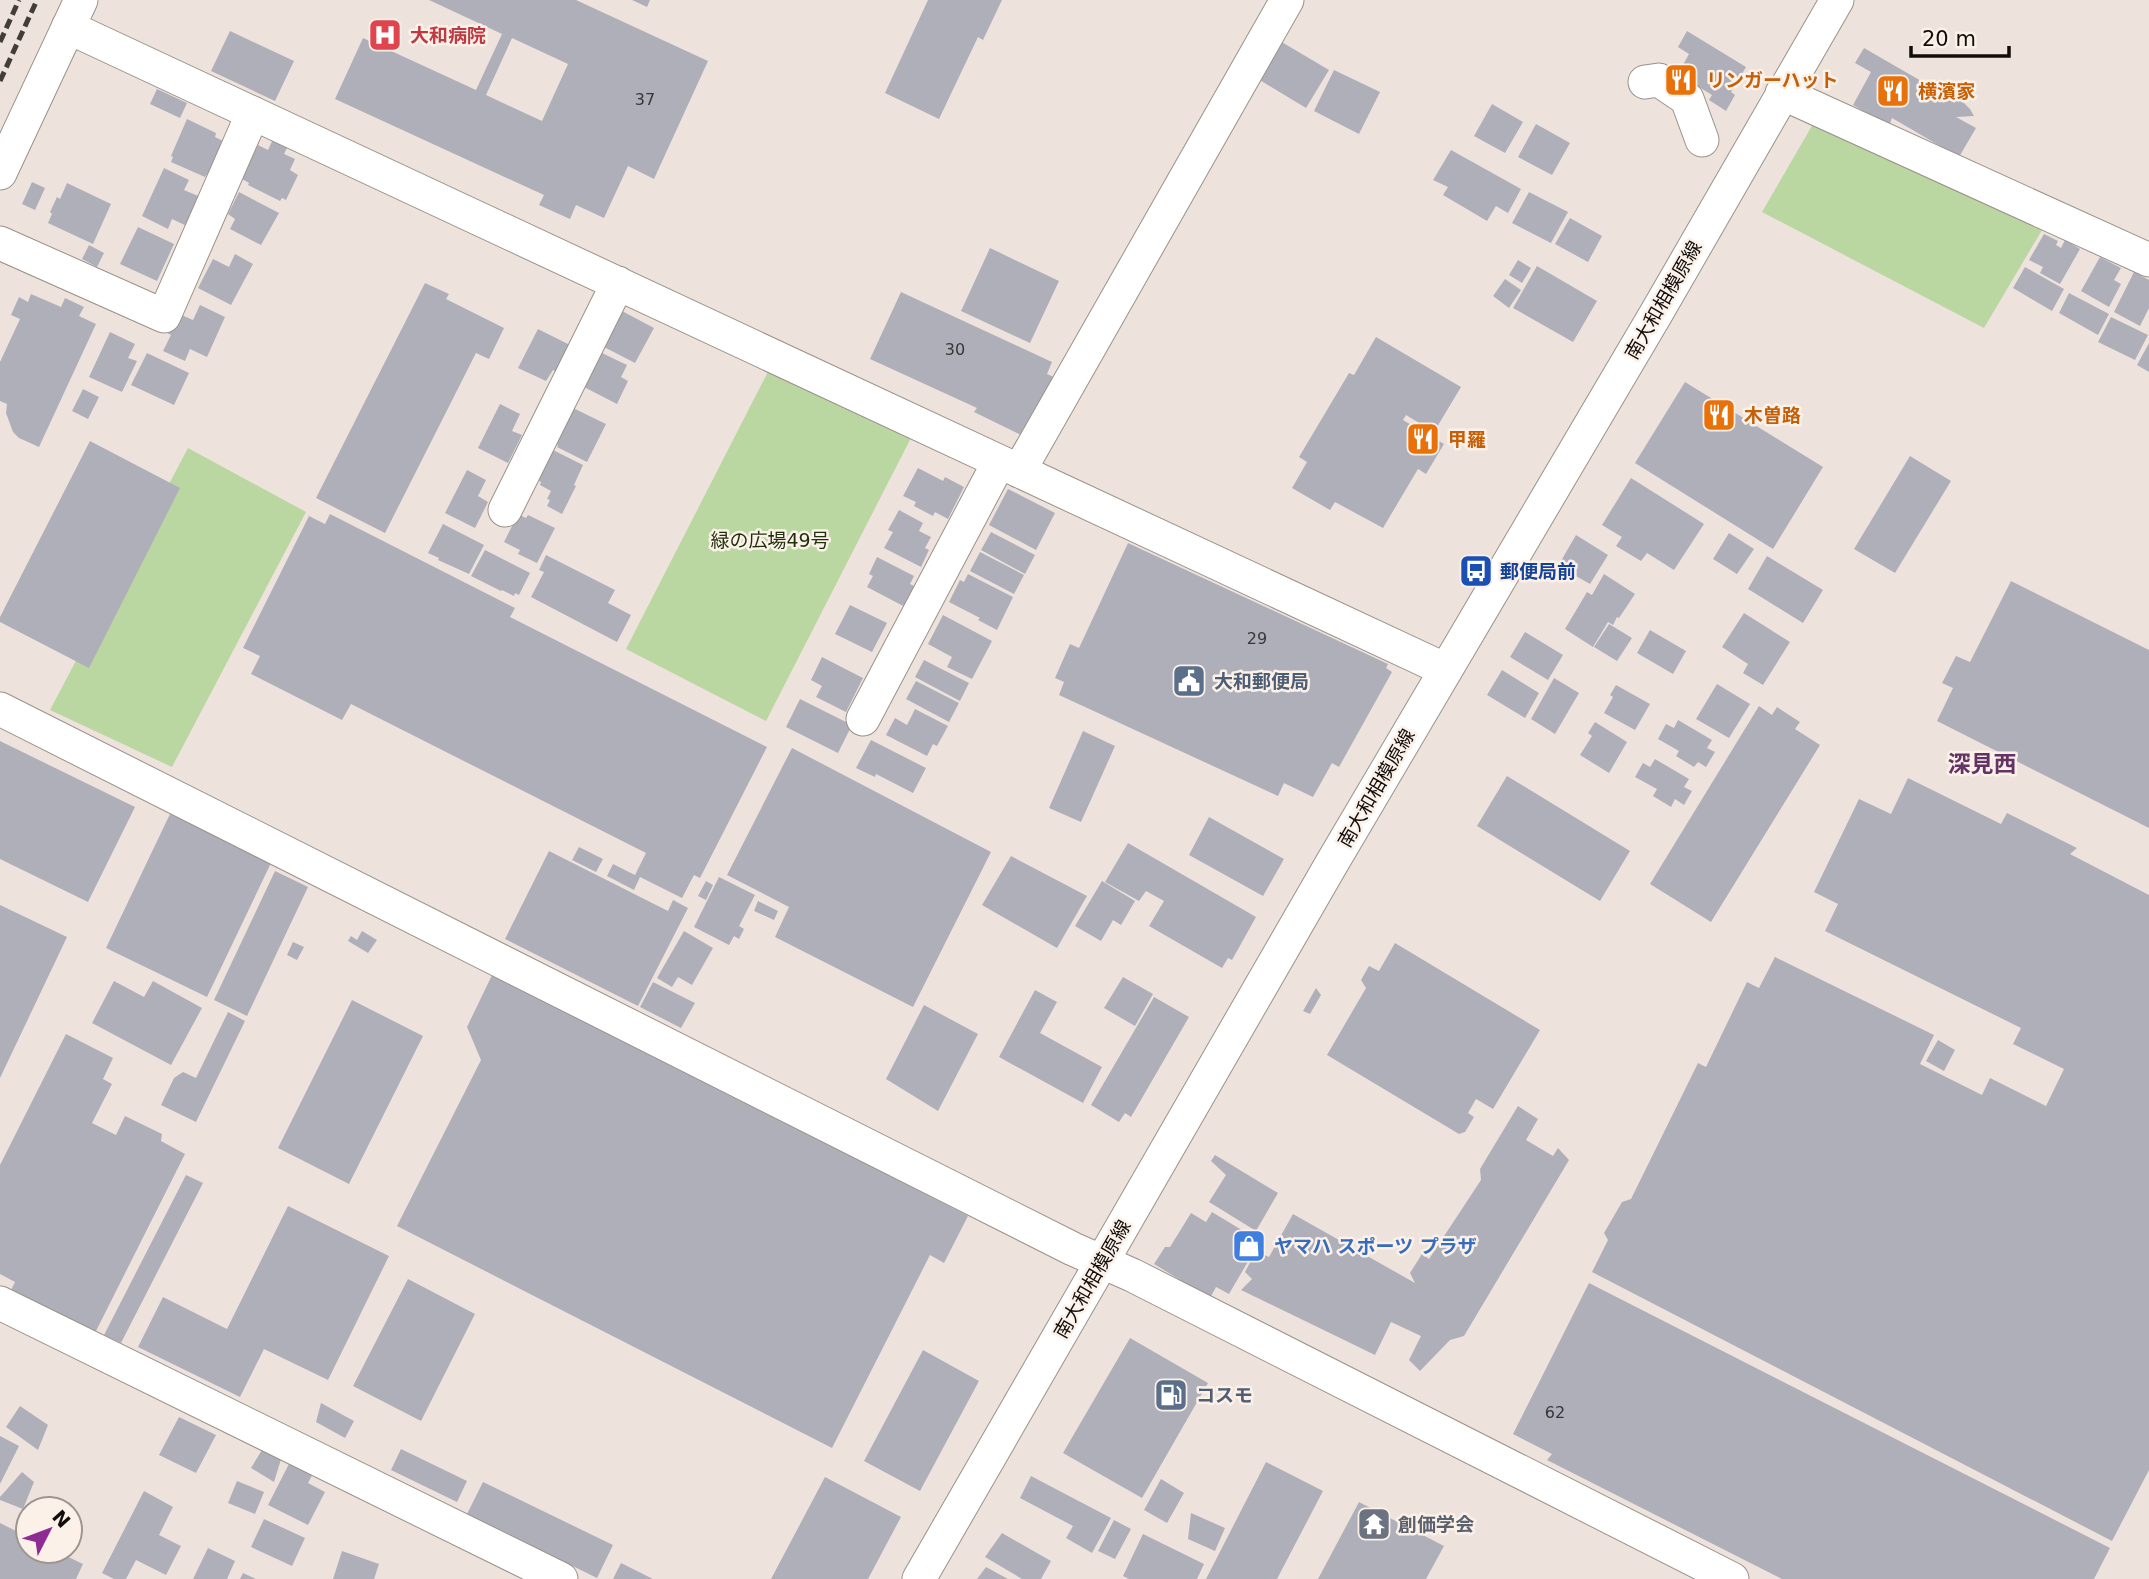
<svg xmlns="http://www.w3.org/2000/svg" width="2149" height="1579" font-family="'DejaVu Sans','Noto Sans JP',sans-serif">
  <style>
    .green { fill: #bad6a1 }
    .building { fill: #afafba; fill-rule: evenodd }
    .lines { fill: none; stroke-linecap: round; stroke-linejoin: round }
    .minor-casing { stroke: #9b918a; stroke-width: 35 }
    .minor { stroke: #fff; stroke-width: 33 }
    .rail { stroke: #433d3a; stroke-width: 5; stroke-dasharray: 10 5; stroke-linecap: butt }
    .labels { text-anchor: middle; stroke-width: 5; stroke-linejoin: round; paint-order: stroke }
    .number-label { font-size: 16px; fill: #383637 }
    .health-label { font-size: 19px; font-weight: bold; fill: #be3a42; stroke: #fbf1e9; text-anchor: start }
    .food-label { font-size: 19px; font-weight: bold; fill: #c56008; stroke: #fbf1e9; text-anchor: start }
    .street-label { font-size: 19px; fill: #110d0b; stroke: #fbf1e9 }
    .park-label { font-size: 19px; fill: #1e2f0a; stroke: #fbf1e9 }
    .transit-label { font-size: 19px; font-weight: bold; fill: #164399; stroke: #fbf1e9; text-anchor: start }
    .service-label { font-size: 19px; font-weight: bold; fill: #4e5e75; stroke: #fbf1e9; text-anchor: start }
    .shop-label { font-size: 19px; font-weight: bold; fill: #366cbe; stroke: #fbf1e9; text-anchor: start }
    .worship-label { font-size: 19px; font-weight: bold; fill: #5b616d; stroke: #fbf1e9; text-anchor: start }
    .quarter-label { font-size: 23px; font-weight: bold; fill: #643366; stroke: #fbf1e9 }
  </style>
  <rect width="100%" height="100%" fill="#eee3dc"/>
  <path class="green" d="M1813 124 2042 230 1984 328 1762 212Z
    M774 360 914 432 766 721 626 649Z
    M188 448 306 512 172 767 50 710Z"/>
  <path class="building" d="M429 0H576L708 61 654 179 628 166 604 218 576 205 570 219 539 205 544 195 335 99 363 38 476 90 502 34ZM512 38 568 64 542 121 486 95Z
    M632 0H650L647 7Z
    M928 0H1002L983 40 978 37 939 119 885 93Z
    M230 31 294 61 275 101 211 71Z
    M1687 31 1746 67 1731 92 1735 95 1726 111 1709 100 1712 95 1678 74 1689 54 1678 47Z
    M1280 41 1329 70 1306 108 1258 79Z
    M1864 48 1935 89 1944 90 1955 94 1970 109 1974 116 1956 117 1976 128 1959 157 1892 118 1889 126 1853 105 1871 72 1855 63Z
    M1334 70 1380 92 1359 134 1314 111Z
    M157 89 187 103 180 118 150 104Z
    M1492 104 1523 122 1505 153 1474 136Z
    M187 119 216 133 215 137 227 143 212 176 207 174 205 177 171 162 173 157 171 156Z
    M1536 124 1570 143 1552 175 1518 157Z
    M274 137 289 144 284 154 295 159 290 170 298 175 286 200 282 198 280 201 248 185 249 183 242 179 258 145 268 150Z
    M1451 150 1521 189 1508 213 1496 206 1487 221 1443 195 1448 187 1433 180Z
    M164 168 189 180 184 190 203 198 189 227 172 219 168 229 142 216Z
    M32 182 45 188 35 210 22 204Z
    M67 183 111 204 93 244 48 223 52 214 50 212 57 197 60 199Z
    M239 192 279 213 261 245 230 229 235 219 228 214Z
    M1529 192 1568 212 1551 243 1512 223Z
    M1570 218 1602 236 1588 262 1555 244Z
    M138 227 174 244 157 281 120 264Z
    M2044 234 2058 241 2056 245 2061 248 2065 240 2080 249 2060 284 2040 273 2043 267 2029 260Z
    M89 245 104 253 97 267 82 259Z
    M990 248 1059 281 1030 343 961 311Z
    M235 254 253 264 231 305 198 288 213 259 229 267Z
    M2100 257 2121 268 2114 280 2121 284 2109 307 2081 291Z
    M1518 260 1531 268 1522 283 1509 275Z
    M1537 266 1597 301 1573 342 1513 308Z
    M2025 267 2064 289 2052 311 2013 288Z
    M2134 272 2149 280V308L2140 326 2114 312Z
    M1505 279 1521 290 1509 308 1493 296Z
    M425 283 449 294 446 299 504 328 489 359 476 353 385 533 316 498Z
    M901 292 1052 362 1047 374 1056 378 1023 436 974 412 977 408 870 359Z
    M2069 293 2109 314 2098 335 2059 313Z
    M31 294 61 307 65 298 84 307 79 316 96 324 39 447 19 438 13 432 6 413 7 404 0 401V362L20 319 11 315 19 297 28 302Z
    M200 305 225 317 207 357 190 349 185 361 163 351 171 335 167 333 177 313 193 320Z
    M622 311 654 328 635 363 604 347Z
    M2111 317 2148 335 2135 360 2098 342Z
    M538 329 570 345 556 372 553 370 546 381 518 368Z
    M110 332 135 344 128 358 137 361 122 392 89 377Z
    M1376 337 1461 387 1434 432 1406 415 1403 420 1444 444 1426 474 1418 469 1383 528 1335 502 1330 510 1292 488 1307 462 1299 457 1349 373 1354 375Z
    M2149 343V372L2137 365Z
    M600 352 627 365 621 377 628 381 617 404 580 385Z
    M147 353 189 373 174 405 131 385Z
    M1685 382 1823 467 1773 549 1635 463Z
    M83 389 99 397 88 419 72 411Z
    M500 404 520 414 512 431 522 435 508 463 478 448Z
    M573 408 606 424 587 462 557 447 558 445 554 442Z
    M90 441 180 488 89 668 0 622V617Z
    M551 449 583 465 574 485 576 486 562 514 547 506 550 500 547 499 551 491 540 485 541 482 536 479Z
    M1910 456 1951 481 1895 573 1854 549Z
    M918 468 943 481 945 477 964 487 948 519 935 512 933 516 914 506 916 502 903 496Z
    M467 470 486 480 478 496 488 502 475 528 445 513Z
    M1631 478 1704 524 1674 570 1647 553 1641 561 1616 546 1622 537 1602 525Z
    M1008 489 1055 513 1036 550 989 525Z
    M899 510 923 523 919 531 931 537 925 548 929 550 921 567 884 548 893 532 888 530Z
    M330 514 515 608 510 617 767 747 700 878 694 875 682 898 640 877 634 890 607 876 613 864 635 875 646 853 351 704 342 720 251 674 260 656 243 648 309 516 325 524Z
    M518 514 526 518 528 515 555 528 537 563 518 554 520 550 504 542Z
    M443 524 484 545 469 574 438 560 439 558 428 553Z
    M991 532 1035 555 1025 574 981 550Z
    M1729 533 1754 549 1737 574 1713 559Z
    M1576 535 1608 555 1590 584 1558 566Z
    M1128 543 1388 664 1386 668 1392 672 1339 767 1332 763 1313 797 1284 783 1278 796 1059 695 1064 682 1055 678 1070 644 1079 648Z
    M485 550 530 573 519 595 515 593 514 596 502 590 501 591 471 576Z
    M980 552 1024 575 1014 594 970 571Z
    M546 555 615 590 608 603 631 615 617 642 531 597 544 572 539 570Z
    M1767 556 1823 590 1803 623 1748 589Z
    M877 557 914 576 910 584 918 588 907 608 867 587 873 576 869 574Z
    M968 574 1013 597 997 630 978 620 980 618 949 602 960 580 964 582Z
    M1604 574 1635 594 1619 618 1617 617 1613 625 1608 622 1593 647 1565 629 1587 592 1592 595Z
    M2011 581 2149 650V828L1937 721 1953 688 1942 683 1956 656 1970 662Z
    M850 605 887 623 872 652 835 634Z
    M1744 613 1790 642 1763 685 1743 673 1748 664 1722 647Z
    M943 615 992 641 972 679 947 667 952 657 928 644Z
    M1609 624 1632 638 1617 661 1594 647Z
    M1650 630 1686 651 1673 674 1637 653Z
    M1525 632 1563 655 1548 680 1510 657Z
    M822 657 863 678 846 712 816 697 822 686 811 680Z
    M924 660 969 683 960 701 915 677Z
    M1502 670 1539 693 1525 718 1487 695Z
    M1554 678 1579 693 1555 734 1531 719Z
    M916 681 959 703 949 722 906 699Z
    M1717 684 1750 704 1729 738 1696 719Z
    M1616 685 1650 704 1635 730 1604 713 1613 697 1610 695Z
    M800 699 852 725 838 753 786 727Z
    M1759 706 1772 715 1777 707 1800 722 1795 729 1820 745 1711 922 1650 884Z
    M915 709 948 726 937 746 933 744 927 756 886 735 895 718 907 725Z
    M1678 720 1712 740 1707 748 1715 752 1706 767 1698 762 1694 767 1676 756 1679 751 1658 739 1666 724 1674 728Z
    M1595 722 1627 742 1609 773 1580 755 1592 736 1588 733Z
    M1083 731 1115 746 1081 822 1049 808Z
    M871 740 926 768 913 793 876 774 875 777 856 768Z
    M0 741 135 807 88 902 0 859Z
    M792 748 991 852 913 1007 775 937 789 907 727 875Z
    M1655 759 1689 779 1684 787 1692 791 1684 805 1675 799 1671 807 1653 796 1657 789 1635 777 1643 763 1650 767Z
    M1507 776 1630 851 1600 901 1477 826Z
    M1908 778 2001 824 2007 813 2077 848 2070 854 2149 895V1470L2112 1541 1592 1272 1608 1240 1604 1233 1622 1202 1631 1199 1698 1063 1706 1067 1747 982 1759 988 1775 957 1934 1035 1920 1064 1982 1095 1990 1078 2046 1106 2064 1069 2013 1044 2021 1028 1825 931 1838 904 1814 892 1859 799 1891 814Z
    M170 814 271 863 207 997 106 948Z
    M1209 817 1284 859 1263 896 1189 855Z
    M1128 843 1256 917 1232 960 1228 958 1222 968 1149 926 1164 901 1146 891 1139 901 1105 882Z
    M579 847 603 859 596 872 572 860Z
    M549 851 668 911 673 900 688 908 638 1006 505 939Z
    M1011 856 1087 896 1057 948 982 905Z
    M275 871 308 887 247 1016 214 1000Z
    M719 877 755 895 739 926 744 929 739 939 734 936 729 945 694 927Z
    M706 881 713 885 706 900 698 896Z
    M1102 881 1135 901 1121 925 1113 920 1101 941 1075 926Z
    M758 901 778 911 774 920 754 911Z
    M0 905 67 937 0 1078Z
    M362 931 377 940 368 953 348 941 351 936 357 940Z
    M684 931 713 948 692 985 678 977 672 987 657 978Z
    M293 942 304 947 297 960 287 955Z
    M1395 943 1540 1030 1493 1109 1476 1099 1468 1113 1474 1117 1465 1132 1459 1134 1327 1055 1366 988 1361 980 1369 966 1379 971Z
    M493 973 968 1216 944 1263 930 1255 832 1448 397 1226 481 1060 467 1027Z
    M1123 977 1153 994 1135 1026 1104 1008Z
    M114 981 144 997 153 981 202 1008 171 1065 92 1023Z
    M653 982 695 1003 681 1028 640 1007Z
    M1316 988 1321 995 1310 1014 1303 1011Z
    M1035 990 1057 1002 1040 1033 1102 1067 1083 1103 999 1057Z
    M1154 997 1189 1017 1131 1117 1125 1113 1119 1122 1091 1105Z
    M352 1000 423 1036 349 1184 278 1148Z
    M924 1005 978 1034 938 1111 886 1079Z
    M228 1012 245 1021 196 1122 161 1105 174 1078 183 1072 196 1078Z
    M66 1034 113 1058 103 1079 112 1084 92 1123 116 1135 125 1116 162 1134 161 1141 185 1154 95 1333 11 1290 15 1282 0 1274V1165Z
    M1938 1040 1955 1050 1944 1071 1926 1061Z
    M1518 1106 1538 1119 1526 1140 1553 1156 1558 1148 1569 1160 1464 1336 1450 1340 1420 1371 1409 1360 1421 1336 1391 1322 1375 1355 1241 1290 1252 1279 1245 1272 1256 1251 1269 1257 1293 1214 1415 1283 1410 1273 1422 1254 1429 1259 1481 1180 1480 1169Z
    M1215 1155 1278 1193 1256 1231 1209 1202 1226 1175 1211 1161Z
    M186 1175 203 1183 121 1343 104 1335Z
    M288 1206 389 1256 328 1380 264 1349 240 1397 138 1347 163 1297 227 1329Z
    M1212 1212 1260 1241 1229 1294 1216 1287 1210 1298 1154 1264 1165 1247H1170L1191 1213 1206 1222Z
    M408 1279 475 1314 421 1421 353 1386Z
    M1589 1283 2110 1548 2094 1579H1782L1547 1460 1552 1454 1513 1434Z
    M1130 1338 1208 1383 1142 1498 1063 1453Z
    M923 1350 979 1381 920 1491 864 1461Z
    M321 1403 354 1421 345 1438 316 1422Z
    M20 1406 48 1425 38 1450 6 1427Z
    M179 1417 216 1435 196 1473 159 1455Z
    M0 1436 19 1446 0 1484Z
    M265 1445 282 1456 274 1482 251 1468Z
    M401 1449 467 1481 457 1502 391 1470Z
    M292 1458 315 1470 308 1483 325 1492 308 1525 268 1505Z
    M1266 1462 1323 1491 1277 1579H1206Z
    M22 1472 34 1482 23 1509 0 1500V1497Z
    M1031 1476 1111 1518 1092 1553 1066 1538 1073 1526 1020 1498Z
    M825 1477 901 1517 868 1579H771Z
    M1161 1479 1184 1493 1167 1523 1144 1510Z
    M237 1481 264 1492 255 1514 228 1503Z
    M483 1482 613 1545 597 1578 467 1514Z
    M144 1491 173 1507 159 1535 181 1546 166 1575 136 1560 126 1579H114L102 1573Z
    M1359 1502 1444 1546 1426 1579H1318Z
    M1191 1513 1225 1528 1215 1551 1188 1539Z
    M264 1519 305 1538 292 1566 251 1547Z
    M1114 1520 1131 1529 1115 1559 1098 1551Z
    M0 1523 28 1537V1551H56L83 1564 76 1579H0Z
    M1002 1533 1051 1561 1041 1579H1022L985 1557Z
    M1143 1534 1204 1564 1197 1579H1129L1123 1576Z
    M208 1548 235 1561 227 1579H193Z
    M342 1551 379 1564 374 1579H333Z
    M621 1563 653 1579H613Z
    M986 1567 1008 1579H977Z
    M243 1573 256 1579H240Z"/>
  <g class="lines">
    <defs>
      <path id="minor" d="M68 27 1446 670
        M1645 82 1659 80 1687 99 1702 140
        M1782 93 2149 260
        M0 173 81 0
        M0 243 164 316 253 113
        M1019 471 1287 0
        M505 510 618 283
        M0 709 1073 1249 1132 1275 1732 1579
        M863 719 999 462
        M0 1303 561 1579
        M919 1579 1332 863 1657 312 1837 0"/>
    </defs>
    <use href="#minor" class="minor-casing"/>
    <use href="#minor" class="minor"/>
    <path class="rail" d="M0 42 19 0
      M0 81 37 0"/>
  </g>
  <defs>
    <symbol id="hospital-square" viewBox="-11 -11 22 22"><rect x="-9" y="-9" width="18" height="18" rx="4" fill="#e0444e" stroke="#fbf1e9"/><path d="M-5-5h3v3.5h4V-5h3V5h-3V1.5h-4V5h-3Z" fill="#fff"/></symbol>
    <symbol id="restaurant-square" viewBox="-11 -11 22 22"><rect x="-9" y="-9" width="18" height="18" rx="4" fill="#e8710a" stroke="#fbf1e9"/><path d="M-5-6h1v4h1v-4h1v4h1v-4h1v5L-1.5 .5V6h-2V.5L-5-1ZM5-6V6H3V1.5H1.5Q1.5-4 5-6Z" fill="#fff"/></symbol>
    <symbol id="bus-square" viewBox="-11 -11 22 22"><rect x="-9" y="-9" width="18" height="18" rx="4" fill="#1a4fb4" stroke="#fbf1e9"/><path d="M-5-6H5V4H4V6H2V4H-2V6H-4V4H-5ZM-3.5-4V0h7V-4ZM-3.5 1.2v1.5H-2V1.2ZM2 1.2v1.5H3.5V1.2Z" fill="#fff"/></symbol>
    <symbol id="civic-square" viewBox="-11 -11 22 22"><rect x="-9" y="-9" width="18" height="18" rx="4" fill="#5c6f8a" stroke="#fbf1e9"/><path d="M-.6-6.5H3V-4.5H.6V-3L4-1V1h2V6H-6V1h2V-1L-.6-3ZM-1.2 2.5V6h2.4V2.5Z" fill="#fff"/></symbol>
    <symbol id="shop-square" viewBox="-11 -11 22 22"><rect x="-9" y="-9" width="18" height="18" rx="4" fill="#3f7fe0" stroke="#fbf1e9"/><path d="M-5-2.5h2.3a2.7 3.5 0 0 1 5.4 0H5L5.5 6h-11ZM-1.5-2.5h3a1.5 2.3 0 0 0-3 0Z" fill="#fff"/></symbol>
    <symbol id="fuel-square" viewBox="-11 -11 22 22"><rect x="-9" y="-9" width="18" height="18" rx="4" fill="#5c6f8a" stroke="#fbf1e9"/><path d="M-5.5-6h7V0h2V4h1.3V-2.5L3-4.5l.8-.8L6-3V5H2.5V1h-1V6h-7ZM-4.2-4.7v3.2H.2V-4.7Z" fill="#fff"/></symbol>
    <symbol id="temple-square" viewBox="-11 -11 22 22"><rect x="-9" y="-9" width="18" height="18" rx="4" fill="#6b7280" stroke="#fbf1e9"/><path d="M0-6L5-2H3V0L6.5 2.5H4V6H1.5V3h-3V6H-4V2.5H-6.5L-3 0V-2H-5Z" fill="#fff"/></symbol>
  </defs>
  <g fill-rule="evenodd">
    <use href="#hospital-square" x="366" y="16" width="38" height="38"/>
    <use href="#restaurant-square" x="1662" y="61" width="38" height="38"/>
    <use href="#restaurant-square" x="1874" y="72" width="38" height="38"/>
    <use href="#restaurant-square" x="1700" y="396" width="38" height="38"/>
    <use href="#restaurant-square" x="1404" y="420" width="38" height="38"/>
    <use href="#bus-square" x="1457" y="552" width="38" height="38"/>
    <use href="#civic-square" x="1170" y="662" width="38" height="38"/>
    <use href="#shop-square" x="1230" y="1227" width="38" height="38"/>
    <use href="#fuel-square" x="1152" y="1376" width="38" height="38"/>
    <use href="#temple-square" x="1355" y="1505" width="38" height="38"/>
  </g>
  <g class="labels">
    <g class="number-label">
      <text x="645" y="105">37</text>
      <text x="955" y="355">30</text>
      <text x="1257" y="644">29</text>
      <text x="1555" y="1418">62</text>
    </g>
    <g class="health-label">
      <text x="410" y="42">大和病院</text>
    </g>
    <g class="food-label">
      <text x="1706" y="87">リンガーハット</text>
      <text x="1918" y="98">横濱家</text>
      <text x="1744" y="422">木曽路</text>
      <text x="1448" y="446">甲羅</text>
    </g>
    <g class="street-label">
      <text transform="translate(1663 300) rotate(-60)" y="7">南大和相模原線</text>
      <text transform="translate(1376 788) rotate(-60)" y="7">南大和相模原線</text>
      <text transform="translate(1092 1279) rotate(-60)" y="7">南大和相模原線</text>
    </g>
    <g class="park-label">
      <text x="770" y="547">緑の広場49号</text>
    </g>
    <g class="transit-label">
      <text x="1500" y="578">郵便局前</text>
    </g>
    <g class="service-label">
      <text x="1214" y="688">大和郵便局</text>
      <text x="1196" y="1402">コスモ</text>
    </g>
    <g class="shop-label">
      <text x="1274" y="1253">ヤマハ スポーツ プラザ</text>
    </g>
    <g class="worship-label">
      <text x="1398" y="1531">創価学会</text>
    </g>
    <g class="quarter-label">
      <text x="1982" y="772">深見西</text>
    </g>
  </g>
  <g transform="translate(49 1530) rotate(48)"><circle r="33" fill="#fbf1e9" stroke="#9d9690" stroke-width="2"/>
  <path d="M0-5L12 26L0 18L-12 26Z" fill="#8e2c93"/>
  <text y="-10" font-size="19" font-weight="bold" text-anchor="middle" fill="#110d0b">N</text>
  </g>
  <path d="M1911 46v10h98v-10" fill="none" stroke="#110d0b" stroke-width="3.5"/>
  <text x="1922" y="46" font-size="21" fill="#110d0b" stroke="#fbf1e9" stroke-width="5" paint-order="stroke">20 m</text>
</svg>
